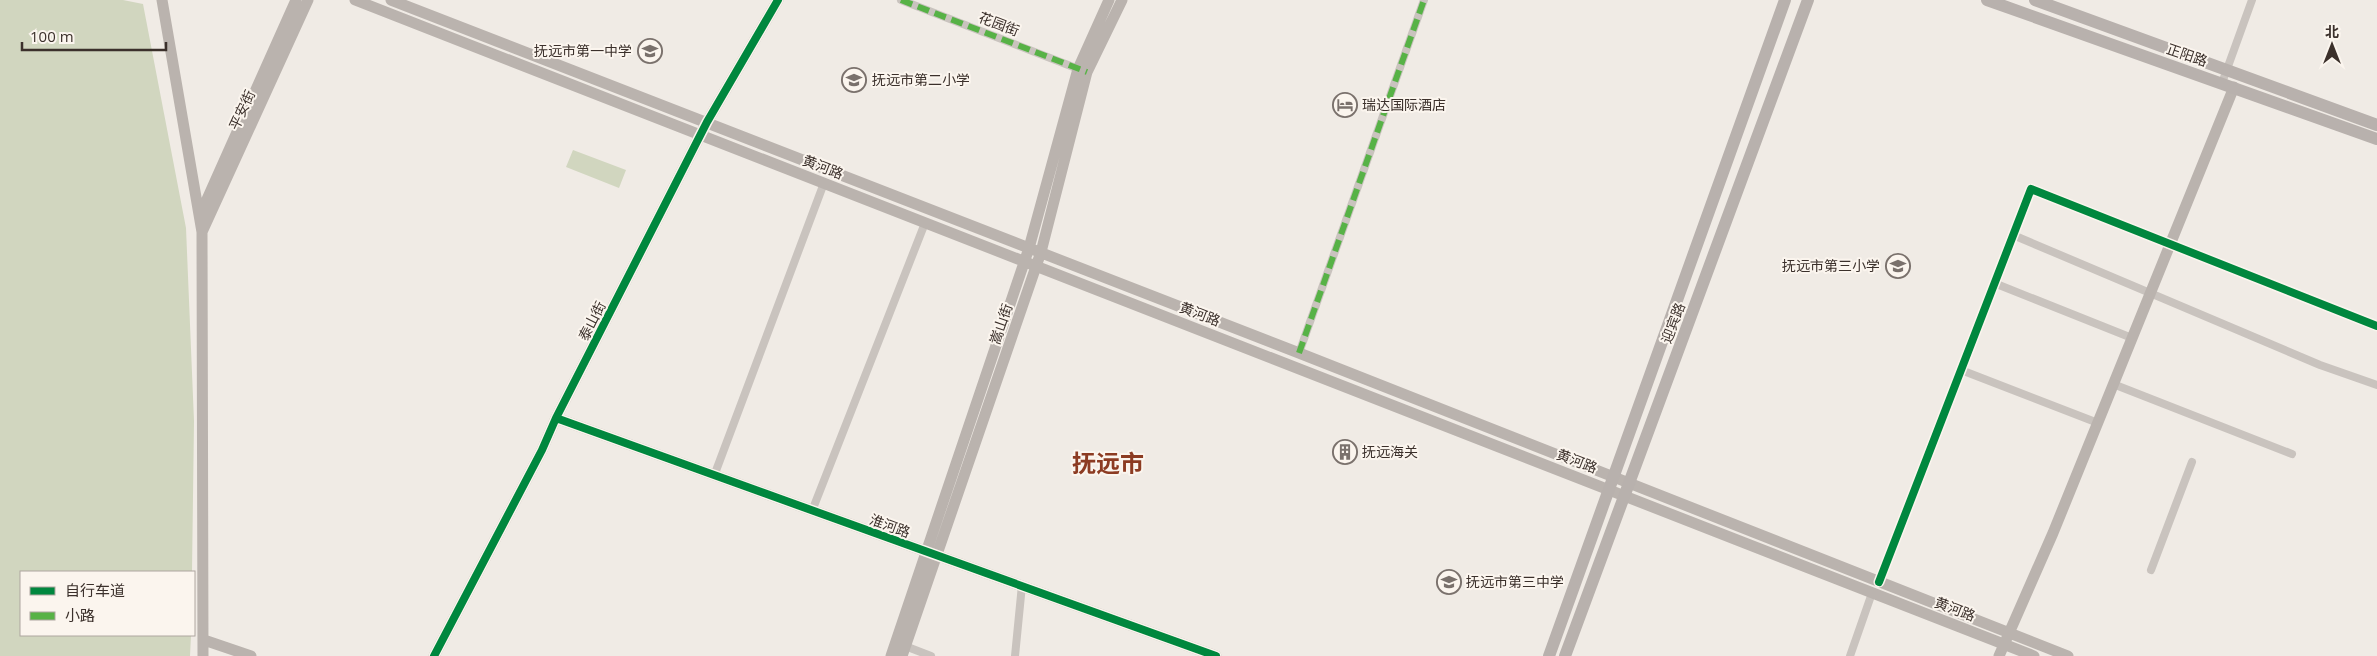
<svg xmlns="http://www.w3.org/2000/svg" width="2377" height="656" font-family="'Open Sans','Noto Sans SC',sans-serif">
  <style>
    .green { fill: #d1d6bf }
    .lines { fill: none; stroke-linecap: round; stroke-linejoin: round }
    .street { stroke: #c9c3be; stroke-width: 8 }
    .secondary { stroke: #bab3ae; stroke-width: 11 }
    .primary { stroke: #b8b1ad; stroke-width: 12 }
    .quiet { stroke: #57b246; stroke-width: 6; stroke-dasharray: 12 6; stroke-linecap: butt }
    .cycleway-casing { stroke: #fbf5ee; stroke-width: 11 }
    .cycleway { stroke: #00873e; stroke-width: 8 }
    .labels { text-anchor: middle; stroke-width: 4; stroke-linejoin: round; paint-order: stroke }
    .street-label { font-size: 14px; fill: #3b302b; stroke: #fbf5ee }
    .poi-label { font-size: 14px; fill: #3b302b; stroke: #fbf5ee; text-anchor: start }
    .town-label { font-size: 24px; font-weight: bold; fill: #8c3b22; stroke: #fbf5ee }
  </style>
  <rect width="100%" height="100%" fill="#f0ebe5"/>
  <path class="green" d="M0 0H123L143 4 186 228 194 421 192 572H21V635H191L190 656H0Z
    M573 150 626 170 619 188 566 167Z"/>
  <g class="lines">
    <path class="street" d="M901 0 1081 70
      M2222 83 2252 0
      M2013 235 2320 365 2377 385
      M1994 283 2132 338
      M1299 353 1424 0
      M1961 370 2098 423
      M2113 384 2292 454
      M714 476 824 183
      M812 511 925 223
      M2151 570 2192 462
      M1879 582 2031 189 2377 326
      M905 646 931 656
      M1015 656 1022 585
      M1850 656 1872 593"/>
    <path class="secondary" d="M162 0 202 232 203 656
      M355 0 2034 656
      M391 0 1299 353 2068 656
      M200 215 296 0
      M202 232 308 0
      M556 418 1216 656
      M204 640 251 656
      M434 656 542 450 556 418 707 122 778 0
      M891 656 1029 248 1078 69 1109 0
      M902 656 1041 252 1087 72 1122 0
      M1999 656 2053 533 2234 87"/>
    <path class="primary" d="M1987 0 2377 139
      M2035 0 2377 125
      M1549 656 1785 0
      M1565 656 1808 0"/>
    <path class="quiet" d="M901 0 1087 72
      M1299 353 1424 0"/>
    <defs>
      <path id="cycleway" d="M556 418 1216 656
        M1879 582 2031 189 2377 326
        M434 656 542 450 556 418 707 122 778 0"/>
    </defs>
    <use href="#cycleway" class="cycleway-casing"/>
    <use href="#cycleway" class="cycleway"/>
  </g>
  <defs>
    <symbol id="school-ring" viewBox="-11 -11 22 22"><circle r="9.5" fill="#fbf5ee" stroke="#7a716c" stroke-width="1.5"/><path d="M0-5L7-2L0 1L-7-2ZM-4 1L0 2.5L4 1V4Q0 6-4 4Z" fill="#7a716c"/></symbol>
    <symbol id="hotel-ring" viewBox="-11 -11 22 22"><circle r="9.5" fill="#fbf5ee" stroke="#7a716c" stroke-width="1.5"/><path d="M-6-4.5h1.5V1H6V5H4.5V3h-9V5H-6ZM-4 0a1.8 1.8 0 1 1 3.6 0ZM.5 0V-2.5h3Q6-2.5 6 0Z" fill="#7a716c"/></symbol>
    <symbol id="building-ring" viewBox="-11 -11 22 22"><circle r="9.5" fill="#fbf5ee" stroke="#7a716c" stroke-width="1.5"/><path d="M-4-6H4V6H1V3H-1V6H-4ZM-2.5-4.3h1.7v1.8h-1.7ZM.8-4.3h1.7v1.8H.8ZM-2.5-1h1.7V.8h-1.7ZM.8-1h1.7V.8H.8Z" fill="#7a716c"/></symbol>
  </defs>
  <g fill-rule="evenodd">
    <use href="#school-ring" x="636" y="37" width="28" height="28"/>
    <use href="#school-ring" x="840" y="66" width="28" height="28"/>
    <use href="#hotel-ring" x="1331" y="91" width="28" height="28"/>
    <use href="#school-ring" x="1884" y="252" width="28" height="28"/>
    <use href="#building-ring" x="1331" y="438" width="28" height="28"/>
    <use href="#school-ring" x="1435" y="568" width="28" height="28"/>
  </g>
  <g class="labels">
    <g class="street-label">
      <text transform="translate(999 24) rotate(21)" y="5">花园街</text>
      <text transform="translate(2187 55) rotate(19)" y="5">正阳路</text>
      <text transform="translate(242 110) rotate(-65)" y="5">平安街</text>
      <text transform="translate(823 167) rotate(21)" y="5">黄河路</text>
      <text transform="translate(1200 314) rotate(21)" y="5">黄河路</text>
      <text transform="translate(592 321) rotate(-63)" y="5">泰山街</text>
      <text transform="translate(1673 323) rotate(-69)" y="5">迎宾路</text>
      <text transform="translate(1001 324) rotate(-71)" y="5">嵩山街</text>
      <text transform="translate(1577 461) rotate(21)" y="5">黄河路</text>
      <text transform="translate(890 526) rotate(20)" y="5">淮河路</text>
      <text transform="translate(1955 609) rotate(21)" y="5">黄河路</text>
    </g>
    <g class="poi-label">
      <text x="632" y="56" text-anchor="end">抚远市第一中学</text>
      <text x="872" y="85">抚远市第二小学</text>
      <text x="1362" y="110">瑞达国际酒店</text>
      <text x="1880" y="271" text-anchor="end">抚远市第三小学</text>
      <text x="1362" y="457">抚远海关</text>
      <text x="1466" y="587">抚远市第三中学</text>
    </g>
    <g class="town-label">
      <text x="1108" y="472">抚远市</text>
    </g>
  </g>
  <rect x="20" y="571" width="175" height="65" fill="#fbf5ee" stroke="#aea6a0"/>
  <rect x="30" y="587" width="25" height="8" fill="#00873e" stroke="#aea6a0"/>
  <text x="65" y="596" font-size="15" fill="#3b302b">自行车道</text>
  <rect x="30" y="612" width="25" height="8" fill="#57b246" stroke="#aea6a0"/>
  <text x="65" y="621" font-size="15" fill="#3b302b">小路</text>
  <g transform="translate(2332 45)" stroke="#fbf5ee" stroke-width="4" paint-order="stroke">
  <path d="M0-4L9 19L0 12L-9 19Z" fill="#3b302b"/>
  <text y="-8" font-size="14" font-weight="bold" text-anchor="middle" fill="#3b302b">北</text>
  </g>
  <path d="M22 42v8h144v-8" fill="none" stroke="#3b302b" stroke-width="2.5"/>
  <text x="30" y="42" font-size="15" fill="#3b302b" stroke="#fbf5ee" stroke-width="4" paint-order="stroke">100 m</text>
</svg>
